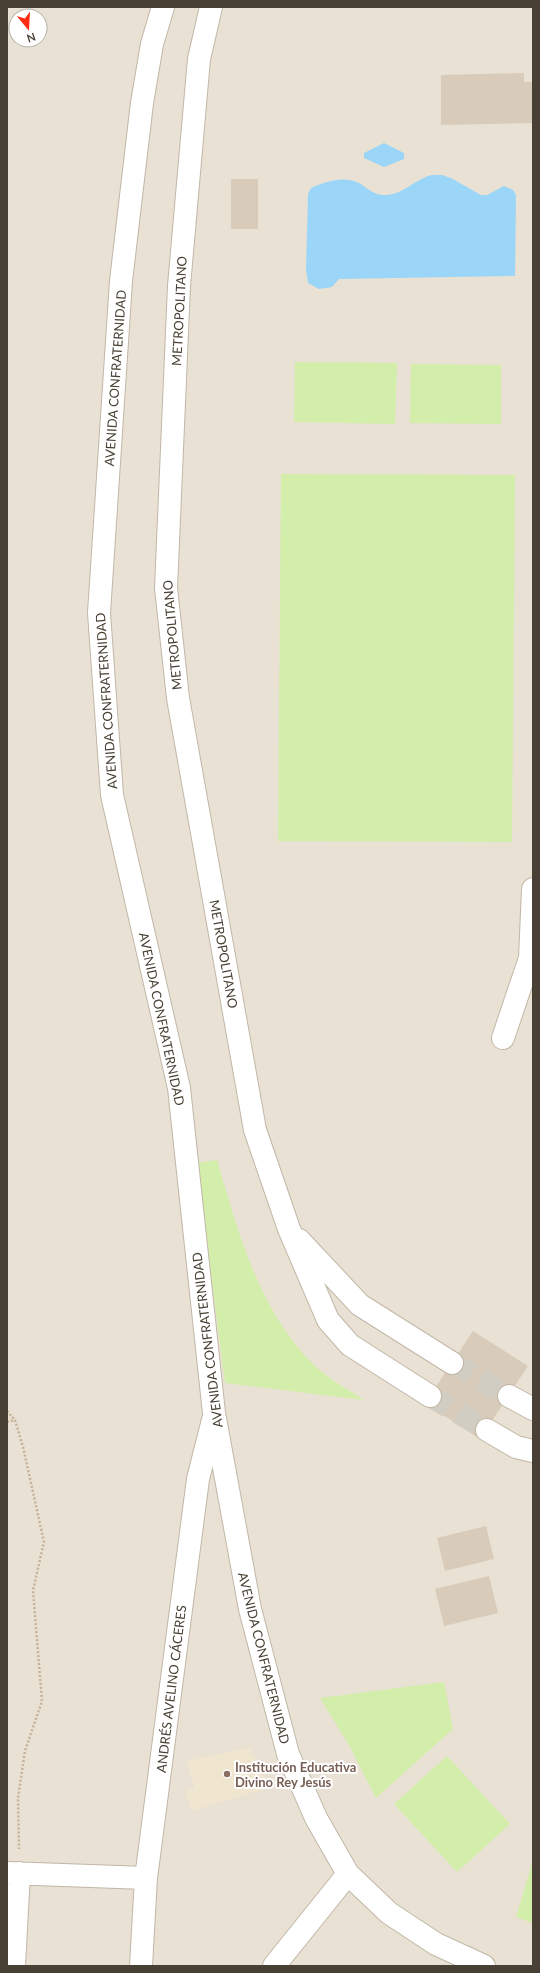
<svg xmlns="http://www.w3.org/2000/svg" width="540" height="1973" font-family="Lato,sans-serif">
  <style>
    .residential { fill: #e9e1d3; fill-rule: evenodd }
    .education { fill: #f0e5ce }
    .green { fill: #d2eeaa }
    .water { fill: #9bd6f8 }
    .building { fill: #d8cbba }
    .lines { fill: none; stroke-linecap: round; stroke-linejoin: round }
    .minor-tunnel { stroke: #d2cdc2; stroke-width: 22; stroke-dasharray: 22 11; stroke-linecap: butt }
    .minor-casing { stroke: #c1b7a7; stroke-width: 24 }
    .path { stroke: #c5b297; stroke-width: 2.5; stroke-dasharray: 2 2; stroke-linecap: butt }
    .minor { stroke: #fff; stroke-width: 22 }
    .education-dot { fill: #8d6e63; stroke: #fff; stroke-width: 1.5 }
    .labels { text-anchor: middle; stroke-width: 4; stroke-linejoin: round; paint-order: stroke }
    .street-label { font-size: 13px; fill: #484034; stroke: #fff }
    .education-label { font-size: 13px; font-weight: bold; fill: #785e54; stroke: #fff; text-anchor: start }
  </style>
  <rect width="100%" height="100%" fill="#f5f0e6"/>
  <path class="residential" d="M7 7H533V1966H7ZM16 16H40V40H16Z"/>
  <path class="education" d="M249 1748 271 1787 192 1811 185 1792 195 1788 186 1761Z"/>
  <path class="green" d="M295 362 397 363 395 424 294 422Z
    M411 364 501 365V424L410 423Z
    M281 474 515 475 512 842 278 841Z
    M217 1160C238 1232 259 1311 314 1365 328 1379 348 1389 364 1400L225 1383 197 1163Z
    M444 1682 453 1729 376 1798 349 1745 320 1698Z
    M447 1756 510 1824 457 1872 394 1804Z
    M533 1860V1923L516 1917Z"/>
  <path class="water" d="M384 143 404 153V159L384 167 364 158V153Z
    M432 175H442L451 178 481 195H487L504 186 513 190 516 195 515 276 339 279 332 287 319 289 308 283 306 269 308 194 311 188C324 182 344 175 359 183 368 188 374 196 386 195 404 194 415 179 432 175Z"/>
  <path class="building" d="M524 73V82H533V123L441 125V75Z
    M231 179H258V229H231Z
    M473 1331 528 1366 480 1439 425 1403Z
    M486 1526 494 1559 445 1571 437 1538Z
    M489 1576 498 1613 444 1626 435 1589Z"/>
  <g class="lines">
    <path class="minor-tunnel" d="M452 1363 509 1396
      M430 1396 487 1430"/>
    <defs>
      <path id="minor" d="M163 7 152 44 142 103 121 281 99 613 112 795 179 1088 214 1413 250 1609 288 1754 316 1818 348 1874 389 1913 436 1944 484 1966
        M211 7 199 59 179 286 166 588 178 698 255 1130 289 1229 328 1320 350 1345 430 1396
        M503 1038 530 958 533 889
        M299 1240 360 1305 452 1363
        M509 1396 533 1409
        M487 1430 516 1447 533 1451
        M7 1873 146 1878
        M14 1966 19 1873
        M141 1966 146 1878 198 1479 213 1420
        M274 1966 348 1874"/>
    </defs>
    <use href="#minor" class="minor-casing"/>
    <path class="path" d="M7 1411 15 1420 23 1447 44 1542 33 1590 42 1701 25 1751 18 1798 19 1849
      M7 1422 15 1420"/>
    <use href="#minor" class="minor"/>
  </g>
  <circle class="education-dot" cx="227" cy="1774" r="4"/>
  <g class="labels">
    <g class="street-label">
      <text transform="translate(179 311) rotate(-87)" y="5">METROPOLITANO</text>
      <text transform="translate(115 378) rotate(-86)" y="5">AVENIDA CONFRATERNIDAD</text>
      <text transform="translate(172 635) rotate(-95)" y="5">METROPOLITANO</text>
      <text transform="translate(106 701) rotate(-94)" y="5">AVENIDA CONFRATERNIDAD</text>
      <text transform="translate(224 954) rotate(80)" y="5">METROPOLITANO</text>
      <text transform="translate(162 1019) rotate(78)" y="5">AVENIDA CONFRATERNIDAD</text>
      <text transform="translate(207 1340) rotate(-97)" y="5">AVENIDA CONFRATERNIDAD</text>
      <text transform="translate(264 1658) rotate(76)" y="5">AVENIDA CONFRATERNIDAD</text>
      <text transform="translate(171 1689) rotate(-83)" y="5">ANDRÉS AVELINO CÁCERES</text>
    </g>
    <g class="education-label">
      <text x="235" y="1772">Institución Educativa<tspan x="235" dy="15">Divino Rey Jesús</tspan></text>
    </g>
  </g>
  <rect width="540" height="1973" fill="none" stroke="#484034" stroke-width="16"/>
  <g transform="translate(28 28) rotate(162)"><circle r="19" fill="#ffffff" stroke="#b6b3ae"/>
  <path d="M0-3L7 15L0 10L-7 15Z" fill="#ff2b12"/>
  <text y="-6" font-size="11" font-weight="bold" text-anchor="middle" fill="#484034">N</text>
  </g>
</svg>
